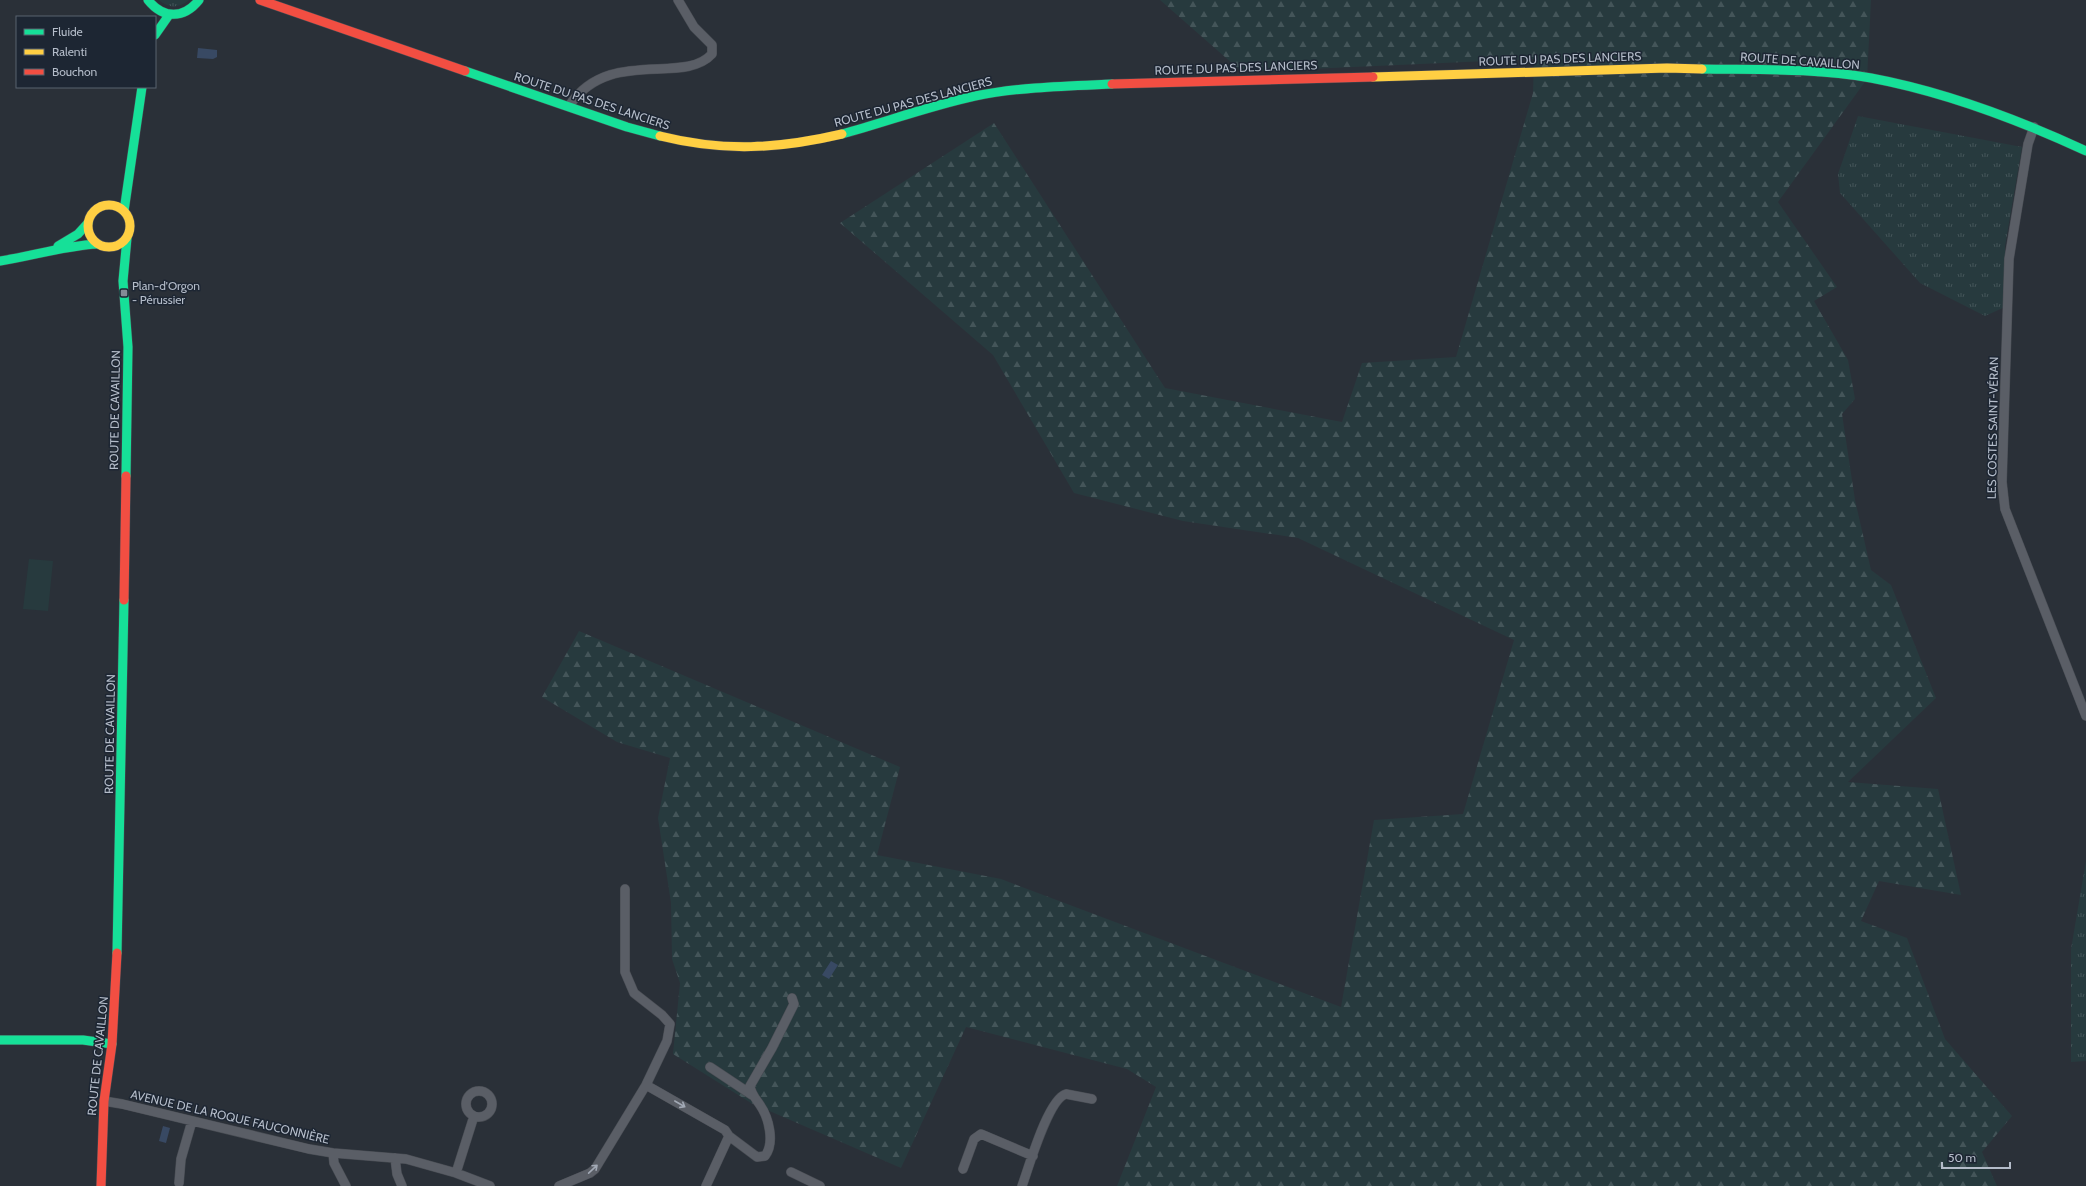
<svg xmlns="http://www.w3.org/2000/svg" width="2086" height="1186" font-family="Cabin,sans-serif">
  <style>
    .grass { fill: url(#grass-tufts) }
    .forest { fill: url(#forest-firs) }
    .garden { fill: #273a3e }
    .water { fill: #384963 }
    .lines { fill: none; stroke-linecap: round; stroke-linejoin: round }
    .street-casing { stroke: #484c53; stroke-width: 10 }
    .fast-casing { stroke: #484c53; stroke-width: 10 }
    .slow-casing { stroke: #484c53; stroke-width: 10 }
    .jam-casing { stroke: #484c53; stroke-width: 10 }
    .street { stroke: #5a5e66; stroke-width: 9 }
    .fast { stroke: #16e098; stroke-width: 9 }
    .slow { stroke: #ffcf43; stroke-width: 9 }
    .jam { stroke: #f24e42; stroke-width: 9 }
    .oneway { stroke: #a2a9b5 }
    .poi-dot { fill: #848b96; stroke: #1d2633; stroke-width: 1.5 }
    .labels { text-anchor: middle; stroke-width: 3; stroke-linejoin: round; paint-order: stroke }
    .street-label { font-size: 12px; fill: #b4bcc9; stroke: #1d2633 }
    .poi-label { font-size: 12px; fill: #b4bcc9; stroke: #1d2633; text-anchor: start }
  </style>
  <defs>
    <pattern id="grass-tufts" width="24" height="20" patternUnits="userSpaceOnUse"><rect width="24" height="20" fill="#273a3e"/><path d="M3 7l-1-3M5 7V3M7 7l1-3M15 17l-1-3M17 17v-4M19 17l1-3" fill="none" stroke="#445559"/></pattern>
    <pattern id="forest-firs" width="22" height="20" patternUnits="userSpaceOnUse"><rect width="22" height="20" fill="#273a3e"/><path d="M5 1l3.5 6h-7zM16 11l3.5 6h-7z" fill="#445559"/></pattern>
  </defs>
  <rect width="100%" height="100%" fill="#2a3038"/>
  <path class="grass" d="M159 0H189C179 8 169 9 159 0Z
    M1858 116 2022 147 2005 246V307L1985 316 1920 283 1840 193 1838 174Z
    M2086 861V1061L2071 1062V949Z"/>
  <path class="forest" d="M1160 0H1871L1867 79 1778 202 1837 287 1814 301 1848 360 1855 399 1842 414 1855 500 1871 570 1891 585 1936 698 1848 782 1938 789 1961 895 1879 881 1861 921 1907 938 1945 1039 2012 1116 1982 1152 1997 1186H1117L1156 1087 1127 1069 966 1027 901 1168 751 1103 673 1054 680 983 672 959 671 903 658 818 670 758 617 742 542 697 579 631 900 767 877 855 1001 879 1341 1007 1374 820 1463 814 1514 640 1298 538 1183 521 1074 493 993 355 840 223 994 123 1165 388 1342 422 1362 363 1456 357 1533 93 1534 59 1242 72Z"/>
  <path class="garden" d="M29 559 53 561 48 611 23 609Z"/>
  <path class="water" d="M198 48 217 50V57L213 59 197 58Z
    M831 961 838 965 829 979 822 975Z
    M163 1126 170 1128 166 1143 159 1141Z"/>
  <g class="lines">
    <defs>
      <path id="street" d="M569 106C609 46 683 86 712 54V45L694 27 678 0
        M2034 127 2028 144 2009 259 2002 482 2005 509 2086 716
        M710 1067 752 1095
        M646 1085 725 1130 729 1136 706 1186
        M466 1104a13 13 0 1 1 26 0a13 13 0 1 1-26 0Z
        M104 1101 122 1104 309 1149 333 1153 406 1159 456 1173 490 1186
        M729 1136 757 1157 765 1156C775 1143 769 1118 760 1105 756 1099 751 1094 750 1086L772 1048 794 1004 792 998
        M333 1153 334 1163 346 1186
        M395 1158 397 1174 402 1186
        M963 1169 974 1139 981 1134 1033 1156
        M791 1172 820 1186
        M456 1173 474 1116
        M179 1183 181 1159 192 1121
        M559 1186 590 1173 595 1169 646 1085 667 1041 670 1024 662 1015 634 993 625 972V889
        M1022 1186C1029 1167 1048 1099 1066 1094L1092 1099"/>
      <path id="fast" d="M148 0C163 19 184 19 199 0
        M155 35 169 15
        M1702 69C1758 70 1815 68 1871 78 1946 92 2017 119 2086 151
        M465 71 627 127 660 136
        M842 134C886 122 929 106 975 96 1020 87 1066 86 1112 84
        M124 211 142 87
        M58 246 78 234 88 223
        M0 261C32 256 64 246 97 244
        M126 476 128 347 123 281 127 238
        M117 953 124 600
        M0 1040H83L112 1044"/>
      <path id="slow" d="M1373 77 1667 68 1702 69
        M660 136C724 152 778 149 842 134
        M88 226a21 21 0 1 1 42 0a21 21 0 1 1-42 0Z"/>
      <path id="jam" d="M260 0 465 71
        M1112 84 1373 77
        M124 600 126 476
        M101 1186 104 1101 112 1044 117 953"/>
    </defs>
    <use href="#street" class="street-casing"/>
    <use href="#fast" class="fast-casing"/>
    <use href="#slow" class="slow-casing"/>
    <use href="#jam" class="jam-casing"/>
    <use href="#street" class="street"/>
    <use href="#fast" class="fast"/>
    <use href="#slow" class="slow"/>
    <use href="#jam" class="jam"/>
  </g>
  <defs><path id="oneway-shaft" d="M-6 0H5M1.5-3L5.5 0L1.5 3" fill="none" stroke-width="1.6" stroke-linecap="round" stroke-linejoin="round"/></defs>
  <g class="oneway">
    <use href="#oneway-shaft" transform="translate(680 1104) rotate(30)"/>
    <use href="#oneway-shaft" transform="translate(593 1169) rotate(-43)"/>
  </g>
  <rect class="poi-dot" x="120" y="289" width="8" height="8" rx="2"/>
  <g class="labels">
    <g class="street-label">
      <text transform="translate(1560 59) rotate(-2)" y="4">ROUTE DU PAS DES LANCIERS</text>
      <text transform="translate(1800 61) rotate(4)" y="4">ROUTE DE CAVAILLON</text>
      <text transform="translate(1236 68) rotate(-2)" y="4">ROUTE DU PAS DES LANCIERS</text>
      <text transform="translate(592 101) rotate(18)" y="4">ROUTE DU PAS DES LANCIERS</text>
      <text transform="translate(913 102) rotate(-15)" y="4">ROUTE DU PAS DES LANCIERS</text>
      <text transform="translate(115 410) rotate(-89)" y="4">ROUTE DE CAVAILLON</text>
      <text transform="translate(1993 428) rotate(-89)" y="4">LES COSTES SAINT-VÉRAN</text>
      <text transform="translate(110 734) rotate(-89)" y="4">ROUTE DE CAVAILLON</text>
      <text transform="translate(98 1056) rotate(-84)" y="4">ROUTE DE CAVAILLON</text>
      <text transform="translate(230 1117) rotate(13)" y="4">AVENUE DE LA ROQUE FAUCONNIÈRE</text>
    </g>
    <g class="poi-label">
      <text x="132" y="290">Plan-d'Orgon<tspan x="132" dy="14">- Pérussier</tspan></text>
    </g>
  </g>
  <rect x="16" y="16" width="140" height="72" fill="#1d2633" stroke="#59626f"/>
  <rect x="24" y="29" width="20" height="6" fill="#16e098" stroke="#59626f"/>
  <text x="52" y="36" font-size="12" fill="#b4bcc9">Fluide</text>
  <rect x="24" y="49" width="20" height="6" fill="#ffcf43" stroke="#59626f"/>
  <text x="52" y="56" font-size="12" fill="#b4bcc9">Ralenti</text>
  <rect x="24" y="69" width="20" height="6" fill="#f24e42" stroke="#59626f"/>
  <text x="52" y="76" font-size="12" fill="#b4bcc9">Bouchon</text>
  <path d="M1942 1162v6h68v-6" fill="none" stroke="#b4bcc9" stroke-width="2"/>
  <text x="1948" y="1162" font-size="12" fill="#b4bcc9" stroke="#1d2633" stroke-width="3" paint-order="stroke">50 m</text>
</svg>
